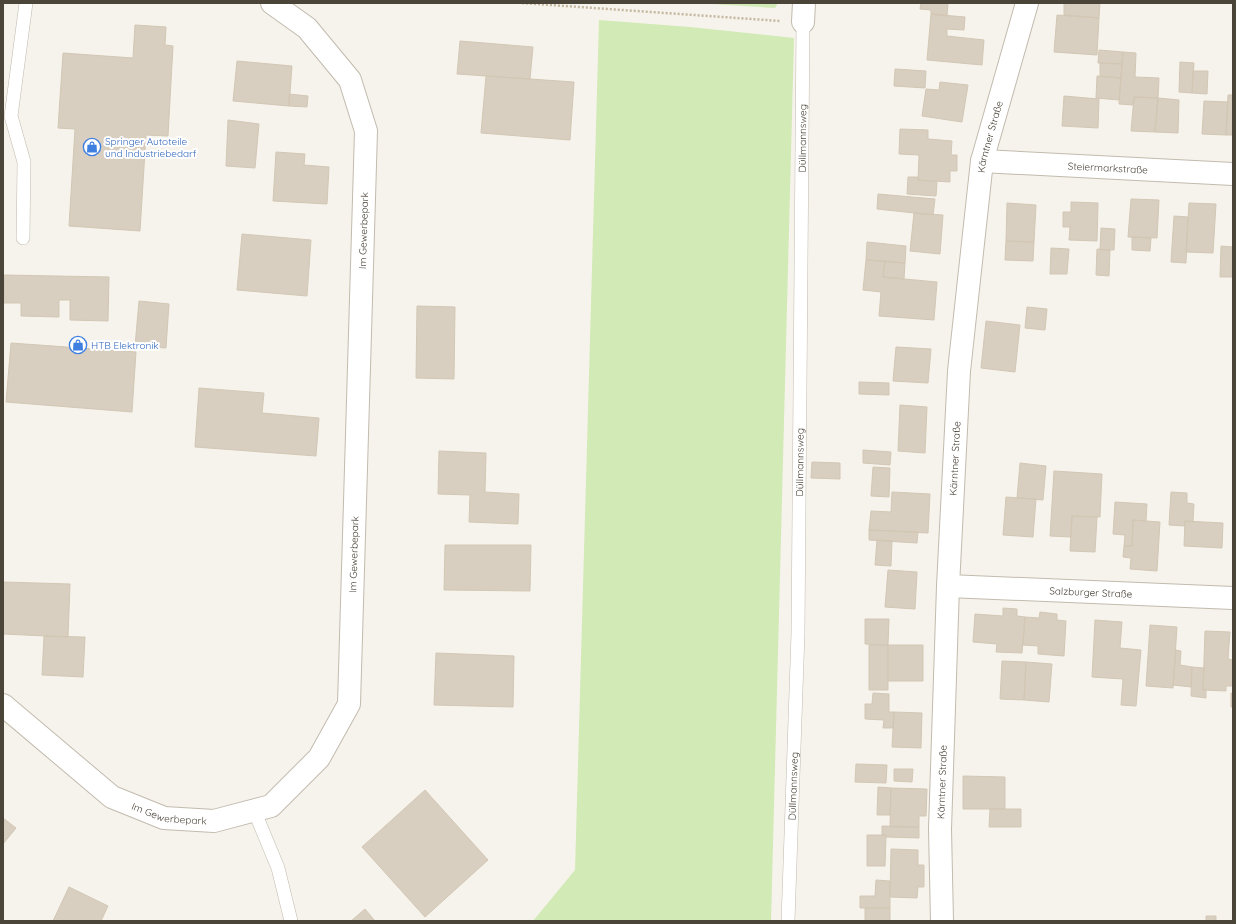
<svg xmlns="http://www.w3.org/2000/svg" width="1236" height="924" font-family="Quicksand,sans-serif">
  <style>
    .green { fill: #d2eab5 }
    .building { fill: #d8cfc1; stroke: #d3c7b4 }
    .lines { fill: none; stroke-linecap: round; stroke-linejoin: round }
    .lane-casing { stroke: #c2bbae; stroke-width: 14 }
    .street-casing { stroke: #c2bbae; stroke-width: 24 }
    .path { stroke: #c4b79f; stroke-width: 2.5; stroke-dasharray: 2 2; stroke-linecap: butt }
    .lane { stroke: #fff; stroke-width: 13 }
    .street { stroke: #fff; stroke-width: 22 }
    .labels { text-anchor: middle; stroke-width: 4; stroke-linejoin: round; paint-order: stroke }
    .street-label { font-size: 10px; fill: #4b4439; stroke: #fff }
    .shop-label { font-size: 10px; fill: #366cbe; stroke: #fff; text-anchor: start }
  </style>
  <rect width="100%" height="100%" fill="#f6f3ec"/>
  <path class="green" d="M696 3H778L775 8Z
    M599 20 690 27 794 38 771 921H533L575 870Z"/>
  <path class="building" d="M921 3H948L947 16 931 14V10L920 9Z
    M1064 3H1100L1099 18 1064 15Z
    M931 14 965 17 964 30 947 29V36L984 40 982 65 927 60Z
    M1057 15 1099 18 1097 55 1054 52Z
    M135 25 166 27 165 45 173 46 168 136 146 135 140 231 69 226 75 129 58 128 63 53 133 58Z
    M460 41 533 47 530 79 457 74Z
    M1099 50 1123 52 1122 64 1098 63Z
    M1123 52 1136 53 1135 77 1159 78 1158 98 1134 97 1133 105 1119 104Z
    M237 61 292 66 289 106 233 101Z
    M1180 62 1194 63 1192 93 1179 92Z
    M1100 63 1122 64 1121 78 1100 76Z
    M895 69 926 71 925 88 894 86Z
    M1193 71H1208L1207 94 1192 93Z
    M486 76 574 82 570 140 481 133Z
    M1097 76 1121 78 1119 100 1096 98Z
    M940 82 968 85 962 122 922 116 926 89 939 90Z
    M289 94 308 96 307 107 289 106Z
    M1228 95H1233V135H1226Z
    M1064 96 1099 99 1098 128 1062 126Z
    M1134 97 1158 98 1155 132 1131 131Z
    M1158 98 1179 100 1178 133 1155 132Z
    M1204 101 1228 102 1226 135 1202 134Z
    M228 120 259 124 255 168 226 166Z
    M900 129 928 130V139L952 141 951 155H957V171H950V182L918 180 919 155 899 154Z
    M276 152 305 154 304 165 329 167 327 204 273 201Z
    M908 177H918V180L937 182 936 196 907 194Z
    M878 194 935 199 933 215 877 209Z
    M1131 199 1159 200 1157 238 1128 237Z
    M1071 202 1098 203 1097 241 1069 240 1070 227H1063V212H1071Z
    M1007 203 1036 205 1034 242 1006 241Z
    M1189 203 1216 204 1213 253 1186 252Z
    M914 213 943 215 940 254 910 251Z
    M1174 216 1188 217 1186 263 1171 262Z
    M1101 228 1115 229 1114 250H1100Z
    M242 234 311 240 307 296 237 290Z
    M1132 237 1151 238 1150 251 1132 250Z
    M1006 241 1034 242 1033 261 1005 260Z
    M867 242 906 246 905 263 866 260Z
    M1221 246 1233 247 1232 277H1220Z
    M1051 248 1069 249 1067 274H1050Z
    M1097 249 1110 250 1109 276 1096 275Z
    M866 260 885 261 883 277 937 282 934 320 879 316 881 292 863 290Z
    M885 261 905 263 904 279 883 277Z
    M4 275 109 277 108 321 70 320V300H59V317L21 316V303H4Z
    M139 301 169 304 166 348 135 346Z
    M417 306 455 307 454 379 416 378Z
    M1027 307 1047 309 1045 330 1025 328Z
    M986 321 1020 325 1015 372 981 368Z
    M11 343 136 352 132 412 6 402Z
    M896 347 931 349 928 383 893 381Z
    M859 382 889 383V395L859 394Z
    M199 388 264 393 262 413 319 418 316 456 195 447Z
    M900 405 927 407 925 453 898 451Z
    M863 450 891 452 890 465 863 463Z
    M439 451 486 453 485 492 519 494 518 524 469 522 470 495 438 494Z
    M812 462 840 463V479L811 478Z
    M1020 463 1046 466 1043 500 1017 498Z
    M873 467 890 468 889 497 871 496Z
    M1054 471 1102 474 1100 517 1072 516 1071 537 1050 536Z
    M892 492 930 494 928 533 869 530 871 511 891 512Z
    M1171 492 1187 493V503L1194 504 1193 522 1185 521V526L1169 525Z
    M1006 497 1036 499 1033 537 1003 535Z
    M1115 502 1147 504 1146 521 1133 520 1132 546H1124L1125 535 1113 534Z
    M1072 516 1097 517 1095 552 1070 551Z
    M1133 520 1160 522 1157 571 1130 569 1131 558 1123 557 1124 546H1132Z
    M1185 521 1223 523 1222 548 1184 546Z
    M869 530 918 532 917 543 869 540Z
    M877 540 892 541 891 566 875 565Z
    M445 545H531L530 591 444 590Z
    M888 570 917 572 915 609 885 607Z
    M3 582 70 584 68 637 3 634Z
    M1003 608 1017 609V616L1025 617 1022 653 996 652 997 644 973 642 975 614 1003 616Z
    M1040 612 1057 614V620L1066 621 1064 656 1038 654V646L1023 645 1025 617 1039 618Z
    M865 619H889L888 645 865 644Z
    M1095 620 1122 622 1120 648 1141 650 1136 706 1121 705 1123 679 1092 677Z
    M1150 625 1177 627 1173 688 1146 686Z
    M1205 631 1230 632 1228 659 1233 660V686H1226V691L1203 690Z
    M44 636 85 637 83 677 42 675Z
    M869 645H888V690H869Z
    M888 645H923V681H888Z
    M1176 650 1181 651 1180 665 1192 667 1191 687 1173 685Z
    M436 653 514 656 513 707 434 705Z
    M1002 661 1026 662 1024 700 1000 699Z
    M1026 662 1052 664 1049 702 1024 700Z
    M1192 667 1204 668 1203 690H1206V698L1191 696Z
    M873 693 889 694V712H894L893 728H883L884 720 865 719V704H872Z
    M1231 693H1233V707H1231Z
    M894 712 922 713 921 748 892 747Z
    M856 764 887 765 886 783 855 782Z
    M894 769H913L912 782 894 781Z
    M963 776 1005 777V809H963Z
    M878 787 891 788 890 815H877Z
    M891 788 927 789 926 816H919V827H890Z
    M425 790 488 860 425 917 362 847Z
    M990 809H1021V827H989Z
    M3 818 16 828 3 844Z
    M882 826 919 827V838L886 837V835H882Z
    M867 835H886L885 866H867Z
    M891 849 918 850V865H924V887H918L917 898 890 897Z
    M876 880 890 881V908H860V896H875Z
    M69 887 108 906 101 921H53Z
    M865 908H890V921H865Z
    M365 909 375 921H351Z
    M1206 916H1216V921H1206Z"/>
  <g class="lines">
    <defs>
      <g id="lane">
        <path d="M23 238 24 162 11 116 26 3"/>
        <path d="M254 810 278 868 291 921"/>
        <path id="s1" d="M788 921 798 633 803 22"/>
      </g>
      <g id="street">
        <path d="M803 22 804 3"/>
        <path id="s2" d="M982 161 1233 174"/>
        <path id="s3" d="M948 586 1233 598"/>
        <path id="s4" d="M3 705 112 797 164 818 214 821 271 806 319 758 349 704 366 131 350 80 307 28 272 3"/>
        <path id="s5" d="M942 921 940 829 948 586 959 371 982 161 1027 3"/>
      </g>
    </defs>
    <use href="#lane" class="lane-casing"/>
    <use href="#street" class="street-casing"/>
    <path class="path" d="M522 3 780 21"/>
    <use href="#lane" class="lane"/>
    <use href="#street" class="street"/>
  </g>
  <defs>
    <symbol id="shop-ring" viewBox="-11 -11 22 22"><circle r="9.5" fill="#fff" stroke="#3f7fe0" stroke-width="1.5"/><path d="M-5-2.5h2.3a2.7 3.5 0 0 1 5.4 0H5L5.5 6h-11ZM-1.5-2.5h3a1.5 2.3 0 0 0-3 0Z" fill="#3f7fe0"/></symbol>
  </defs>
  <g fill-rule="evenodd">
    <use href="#shop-ring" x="82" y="137" width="20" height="20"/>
    <use href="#shop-ring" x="68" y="335" width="20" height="20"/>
  </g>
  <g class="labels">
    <g class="street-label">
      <text dy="4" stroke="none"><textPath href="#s5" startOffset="787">Kärntner Straße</textPath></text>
      <text dy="4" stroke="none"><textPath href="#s1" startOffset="783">Düllmannsweg</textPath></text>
      <text dy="4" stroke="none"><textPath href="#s2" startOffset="126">Steiermarkstraße</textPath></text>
      <text dy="4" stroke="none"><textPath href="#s4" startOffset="911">Im Gewerbepark</textPath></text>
      <text dy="4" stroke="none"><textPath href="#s5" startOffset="463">Kärntner Straße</textPath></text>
      <text dy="4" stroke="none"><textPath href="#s1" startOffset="459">Düllmannsweg</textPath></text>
      <text dy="4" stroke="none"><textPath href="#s4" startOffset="587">Im Gewerbepark</textPath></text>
      <text dy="4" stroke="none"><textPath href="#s3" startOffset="143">Salzburger Straße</textPath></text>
      <text dy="4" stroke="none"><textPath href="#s5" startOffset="139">Kärntner Straße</textPath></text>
      <text dy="4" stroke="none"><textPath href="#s1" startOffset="135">Düllmannsweg</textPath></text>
      <text dy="4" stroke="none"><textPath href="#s4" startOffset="203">Im Gewerbepark</textPath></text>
    </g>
    <g class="shop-label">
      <text x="105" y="145">Springer Autoteile<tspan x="105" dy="12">und Industriebedarf</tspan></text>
      <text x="91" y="349">HTB Elektronik</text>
    </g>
  </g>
  <rect width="1236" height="924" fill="none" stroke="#4b4439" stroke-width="8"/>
</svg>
